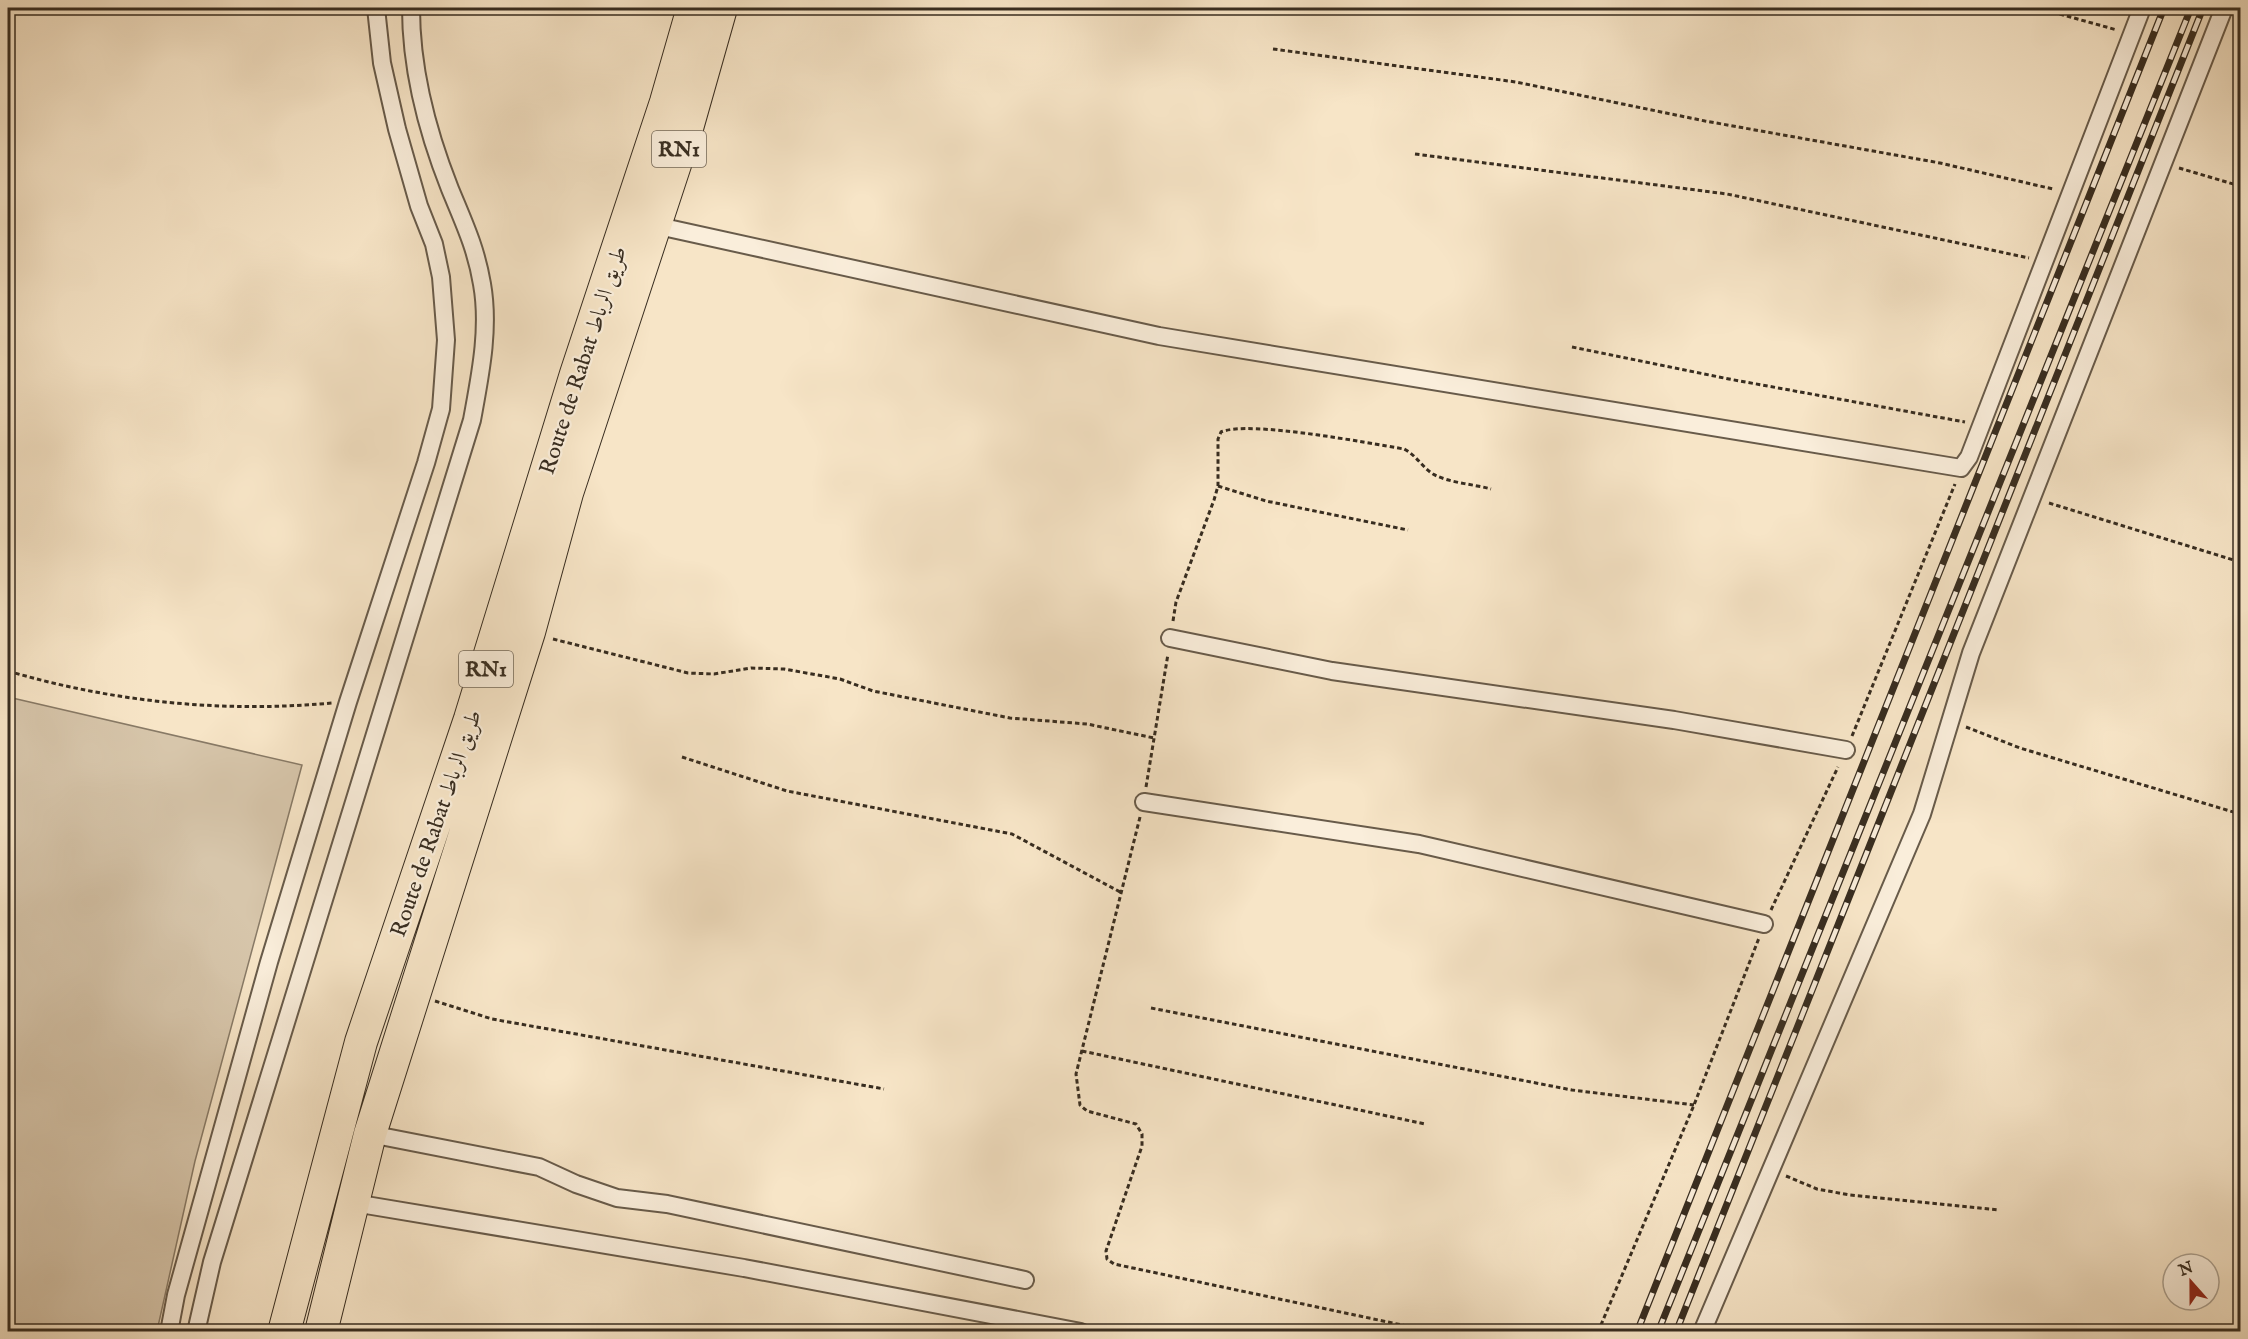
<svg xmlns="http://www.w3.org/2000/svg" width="2248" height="1339" font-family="'IM FELL English',Amiri,serif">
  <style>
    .green { fill: #d7c6ab; stroke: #887a66; stroke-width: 1.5 }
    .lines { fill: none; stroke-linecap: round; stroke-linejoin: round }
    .street-casing { stroke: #685b4a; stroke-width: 20 }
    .highway-casing { stroke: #382d20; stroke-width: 34 }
    .path { stroke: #382d20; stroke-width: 3; stroke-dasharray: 4.5 3; stroke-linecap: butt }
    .street { stroke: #faeedb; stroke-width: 16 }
    .highway { stroke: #f7e5c7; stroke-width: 32 }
    .rail-casing { stroke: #382d20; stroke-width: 7 }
    .rail { stroke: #faeedb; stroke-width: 4.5; stroke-dasharray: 14; stroke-linecap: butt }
    .labels { text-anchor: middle; stroke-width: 4.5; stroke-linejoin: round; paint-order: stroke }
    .shield { fill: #faeedb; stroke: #726758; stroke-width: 1.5 }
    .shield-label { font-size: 21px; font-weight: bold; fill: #382d20 }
    .street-label { font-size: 22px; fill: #382d20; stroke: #faeedb }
  </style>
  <rect width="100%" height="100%" fill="#f7e5c7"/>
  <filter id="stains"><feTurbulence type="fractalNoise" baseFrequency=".00333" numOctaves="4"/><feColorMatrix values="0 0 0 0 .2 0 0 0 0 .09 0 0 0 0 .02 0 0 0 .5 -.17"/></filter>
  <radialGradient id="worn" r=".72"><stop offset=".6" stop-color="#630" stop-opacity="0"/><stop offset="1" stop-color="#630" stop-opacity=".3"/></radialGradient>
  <path class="green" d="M8 697 302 765 195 1161 157 1331H8Z"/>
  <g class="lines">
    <defs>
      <path id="street" d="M654 225 1159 336 1961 468 1969 457 2142 8
        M1170 638 1332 671 1674 720 1846 750
        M1144 802 1419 844 1764 924
        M370 1134 539 1167 576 1184 617 1198 667 1204 1025 1280
        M354 1203 744 1268 1081 1332
        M169 1332 176 1295 269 962 348 702 426 463 441 409 446 340 441 277 434 244 419 206 397 129 382 63 376 8
        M196 1332 212 1262 472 420C480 376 490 329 482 284 476 248 464 223 450 189 427 131 411 70 411 8
        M1702 1332 1922 814 1971 653 2224 8"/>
      <path id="highway" d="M284 1332 361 1042 470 719 576 374 666 102 693 8
        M321 1332 370 1134 529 632 567 493 687 128 721 8"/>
    </defs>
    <use href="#street" class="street-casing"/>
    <use href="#highway" class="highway-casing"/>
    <path class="path" d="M2038 8 2117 30
      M1273 49 1516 82 1705 121 1940 163 2053 189
      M1415 154 1727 194 2029 258
      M2179 168 2240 186
      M1572 347 1729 379 1965 422
      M1218 486 1266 501 1408 530
      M2049 503 2240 562
      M1173 621 1176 602 1214 500 1218 486V439L1221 432C1249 420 1367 443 1404 449 1416 455 1422 467 1433 474 1449 483 1473 484 1491 489
      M553 639 688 673 714 674 751 668 784 669 840 679 873 691 1010 718 1087 724 1154 738
      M8 671C113 702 222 713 332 703
      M1966 727 2020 748 2240 814
      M1852 736 1955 484
      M682 757 787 791 1012 834 1122 893
      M1146 787 1168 654
      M1140 817 1076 1074 1080 1105 1087 1111 1136 1124 1142 1134V1146L1106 1251 1107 1259 1114 1264 1435 1332
      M1771 910 1838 767
      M435 1001 492 1019 884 1089
      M1151 1008 1572 1090 1694 1105
      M1082 1051 1425 1124
      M1786 1176 1817 1189 1850 1195 1999 1210
      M1598 1332 1694 1105 1759 938"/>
    <use href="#street" class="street"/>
    <use href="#highway" class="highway"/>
    <defs>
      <path id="rail" d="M1637 1332 2164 8
        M1658 1332 2191 8
        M1676 1332 2203 8"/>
    </defs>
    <use href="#rail" class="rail-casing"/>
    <use href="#rail" class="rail"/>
  </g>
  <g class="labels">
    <g class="shield">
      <rect x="652" y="131" width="54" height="36" rx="4.5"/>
      <rect x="459" y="651" width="54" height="36" rx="4.5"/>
    </g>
    <g class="shield-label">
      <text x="679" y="156">RN1</text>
      <text x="486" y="676">RN1</text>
    </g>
    <g class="street-label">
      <text transform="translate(582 360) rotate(-72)" y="8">Route de Rabat طريق الرباط</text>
      <text transform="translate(435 823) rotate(-71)" y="8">Route de Rabat طريق الرباط</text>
    </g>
  </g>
  <rect width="2248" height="1339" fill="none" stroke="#f7e5c7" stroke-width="30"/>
  <rect x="9" y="9" width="2230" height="1321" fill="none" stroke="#382d20" stroke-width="3"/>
  <rect x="15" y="15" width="2218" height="1309" fill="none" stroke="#382d20" stroke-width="1.5"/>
  <g transform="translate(2191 1282) rotate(339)"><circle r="28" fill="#faeedb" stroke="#aca190" stroke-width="1.5"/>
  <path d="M0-4.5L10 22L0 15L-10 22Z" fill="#8f2418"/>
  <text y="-9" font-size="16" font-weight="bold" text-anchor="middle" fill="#382d20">N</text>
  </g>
  <rect width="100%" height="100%" filter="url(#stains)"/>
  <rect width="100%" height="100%" fill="url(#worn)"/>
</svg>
